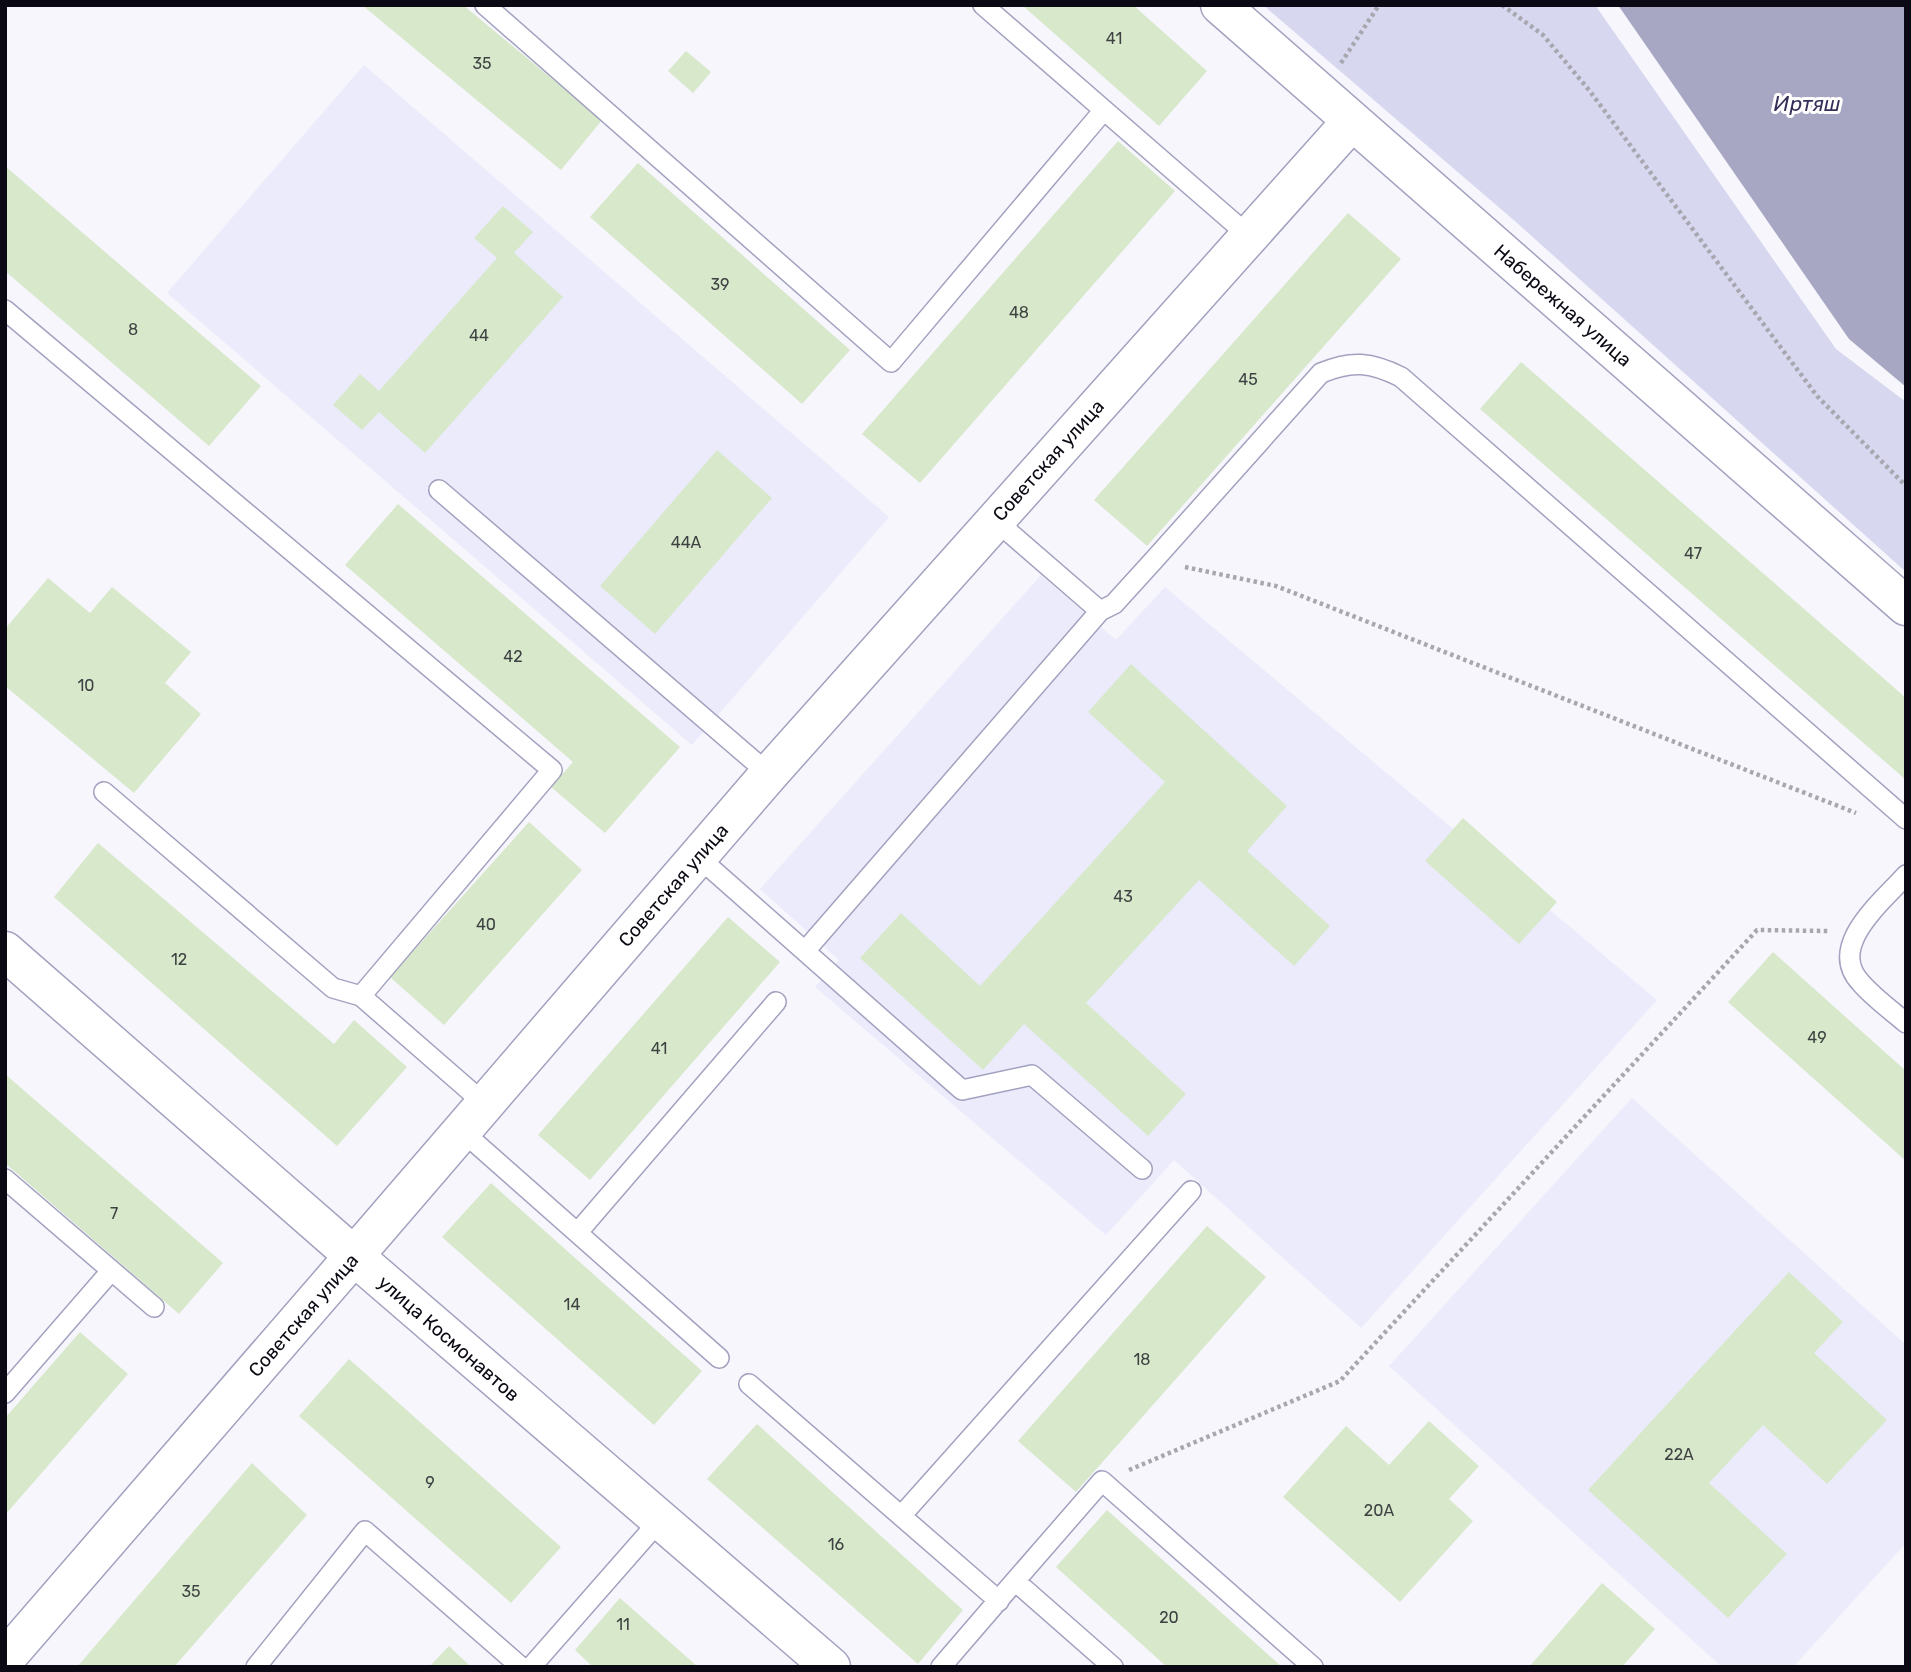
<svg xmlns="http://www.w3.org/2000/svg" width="1911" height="1672" font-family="Rubik,sans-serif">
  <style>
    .built { fill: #ebebfb }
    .green { fill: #d7d7f0 }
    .water { fill: #a7a7c3 }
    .building { fill: #d8e8cb }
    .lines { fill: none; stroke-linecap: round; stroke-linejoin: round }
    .service-casing { stroke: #a2a1bf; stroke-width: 22 }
    .minor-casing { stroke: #a2a1bf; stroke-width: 41 }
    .tertiary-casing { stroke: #a2a1bf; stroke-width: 41 }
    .path { stroke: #a8a7af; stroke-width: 4.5; stroke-dasharray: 3.5 3.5; stroke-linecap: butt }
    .service { stroke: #fff; stroke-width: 19 }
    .minor { stroke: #fff; stroke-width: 38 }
    .tertiary { stroke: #fff; stroke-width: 38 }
    .labels { text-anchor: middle; stroke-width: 6; stroke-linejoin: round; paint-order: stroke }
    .number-label { font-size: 16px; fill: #3e4242 }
    .street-label { font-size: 19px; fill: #0b0a14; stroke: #fff }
    .water-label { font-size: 21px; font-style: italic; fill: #342f58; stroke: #fff }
  </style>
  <rect width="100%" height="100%" fill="#f6f6fc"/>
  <path class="built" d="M364 65 889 517 692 745 167 293Z
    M1041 575 1116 640 1165 587 1657 1000 1361 1328 1174 1160 1106 1235 815 987 839 960 760 889Z
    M1632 1098 1906 1345V1543L1793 1667H1722L1389 1366Z"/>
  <path class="green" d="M1263 5H1595L1836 349 1906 402V572L1516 222Z"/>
  <path class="water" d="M1618 5H1906V387L1849 339Z"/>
  <path class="building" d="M362 5H463L602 120 561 170Z
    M1022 5H1133L1207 71 1159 126Z
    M686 51 711 72 693 93 668 71Z
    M1118 141 1175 191 920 483 862 434Z
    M638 163 850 350 802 404 590 217Z
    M5 166 261 386 209 446 5 271Z
    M503 206 533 232 514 253 563 297 425 453 379 412 362 430 333 405 360 374 379 391 497 258 474 238Z
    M1348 213 1401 259 1147 546 1094 500Z
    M1521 362 1906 698V780L1480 409Z
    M717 450 772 498 655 634 600 586Z
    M398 504 680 747 605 833 551 787 573 762 345 565Z
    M48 578 90 613 112 587 191 652 165 683 201 714 134 793 5 686V629Z
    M1131 664 1287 806 1247 851 1330 926 1294 966 1199 880 1086 1003 1186 1094 1148 1136 1024 1024 983 1070 860 958 901 913 980 986 1165 782 1088 712Z
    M1463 818 1557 902 1519 944 1425 861Z
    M529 822 582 870 444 1025 390 977Z
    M98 843 334 1044 354 1020 407 1067 337 1146 54 897Z
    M728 917 780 962 590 1180 538 1135Z
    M1773 952 1906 1071V1161L1728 1002Z
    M5 1074 223 1263 179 1314 5 1163Z
    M491 1183 702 1371 654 1425 442 1237Z
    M1207 1226 1266 1277 1076 1492 1018 1441Z
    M1789 1272 1843 1322 1814 1353 1887 1420 1827 1484 1763 1425 1709 1483 1787 1554 1728 1618 1588 1490Z
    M80 1332 128 1374 5 1515V1418Z
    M349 1359 561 1547 511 1603 299 1416Z
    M1429 1421 1479 1466 1449 1499 1473 1521 1400 1602 1283 1497 1346 1426 1389 1465Z
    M757 1424 963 1610 918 1664 707 1479Z
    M252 1463 307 1515 174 1667H77Z
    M1107 1510 1282 1667H1167L1056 1567Z
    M1602 1583 1655 1629 1622 1667H1529Z
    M620 1598 698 1667H593L575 1650Z
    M449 1646 471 1667H429Z"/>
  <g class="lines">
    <defs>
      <path id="service" d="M485 5 891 362 1104 110
        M983 5 1249 236
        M5 310 552 770 361 996 333 988 104 792
        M439 490 769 774
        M995 520 1100 611
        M697 856 962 1090 1032 1075 1142 1169
        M1906 875C1882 902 1826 946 1861 983 1874 998 1891 1010 1906 1023
        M805 951 1100 611 1114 604 1154 560 1321 373C1352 360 1371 362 1401 377L1906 819
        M361 996 485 1104
        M462 1131 719 1358
        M5 1179 154 1307
        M578 1232 776 1002
        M749 1384 999 1601
        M5 1393 111 1271
        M901 1516 1191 1191
        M1015 1581 1102 1481 1313 1667
        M256 1667 365 1531 521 1667
        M531 1667 660 1520
        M941 1667 1015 1581 1113 1667"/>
      <path id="minor" d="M1220 5 1906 606
        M5 951 354 1256 769 774 1352 121"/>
      <path id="tertiary" d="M5 1659 354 1256 831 1667"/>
    </defs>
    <use href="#service" class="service-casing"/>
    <use href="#minor" class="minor-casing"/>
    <use href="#tertiary" class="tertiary-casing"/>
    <path class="path" d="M1502 5 1543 35 1589 90 1817 396 1906 486
      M1341 63 1379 5
      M1185 567 1276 586 1856 813
      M1129 1470 1340 1381 1757 930 1829 931"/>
    <use href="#service" class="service"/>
    <use href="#minor" class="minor"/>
    <use href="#tertiary" class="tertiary"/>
  </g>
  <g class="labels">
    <g class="number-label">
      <text x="1114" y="44">41</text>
      <text x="482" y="69">35</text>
      <text x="720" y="290">39</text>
      <text x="1019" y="318">48</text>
      <text x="133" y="335">8</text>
      <text x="479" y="341">44</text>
      <text x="1248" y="385">45</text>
      <text x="686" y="548">44А</text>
      <text x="1693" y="559">47</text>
      <text x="513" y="662">42</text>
      <text x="86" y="691">10</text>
      <text x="1123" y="902">43</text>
      <text x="486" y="930">40</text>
      <text x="179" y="965">12</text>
      <text x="1817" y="1043">49</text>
      <text x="659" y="1054">41</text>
      <text x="114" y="1219">7</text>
      <text x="572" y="1310">14</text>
      <text x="1142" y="1365">18</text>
      <text x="1679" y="1460">22А</text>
      <text x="430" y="1488">9</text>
      <text x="1379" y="1516">20А</text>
      <text x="836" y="1550">16</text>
      <text x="191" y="1597">35</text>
      <text x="1169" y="1623">20</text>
      <text x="623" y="1630">11</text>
    </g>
    <g class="street-label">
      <text transform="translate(1563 305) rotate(41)" y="7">Набережная улица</text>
      <text transform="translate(1048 460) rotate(-48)" y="7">Советская улица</text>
      <text transform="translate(673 885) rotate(-49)" y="7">Советская улица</text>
      <text transform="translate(303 1315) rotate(-49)" y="7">Советская улица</text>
      <text transform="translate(449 1338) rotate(41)" y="7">улица Космонавтов</text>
    </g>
    <g class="water-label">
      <text x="1807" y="111">Иртяш</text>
    </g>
  </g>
  <rect width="1911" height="1672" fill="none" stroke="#0b0a14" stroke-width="14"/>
</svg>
